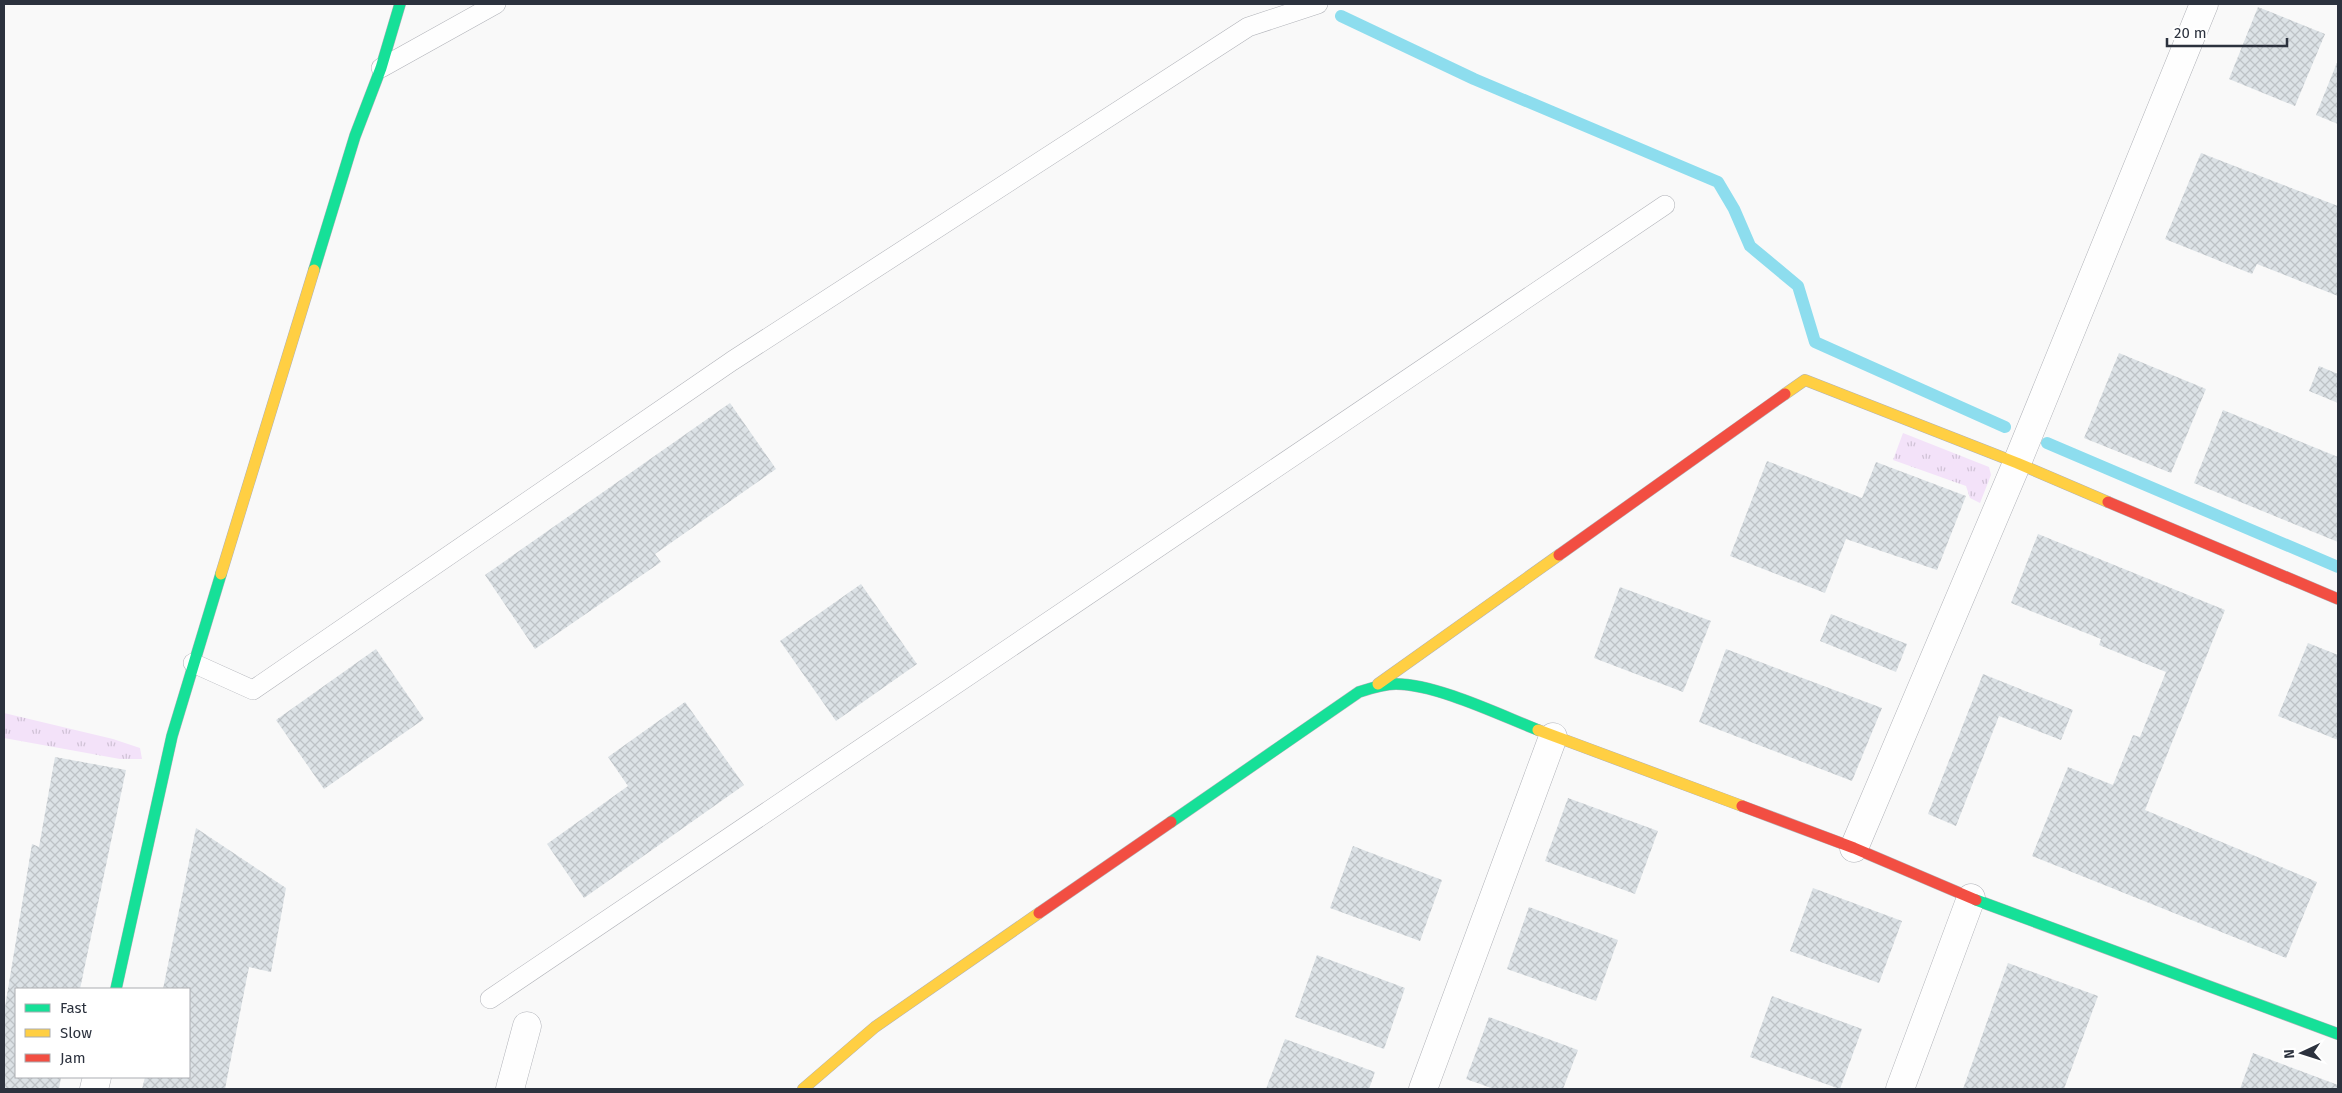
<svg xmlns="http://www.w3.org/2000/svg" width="2342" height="1093" font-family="'Fira Sans',sans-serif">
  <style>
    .grass { fill: url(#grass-tufts) }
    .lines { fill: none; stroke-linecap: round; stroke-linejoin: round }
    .stream { stroke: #8dddee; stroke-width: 12 }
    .building { fill: url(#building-cross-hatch) }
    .lane-casing { stroke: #b0b2b8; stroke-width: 20 }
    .street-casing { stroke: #b0b2b8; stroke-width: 29 }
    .fast-casing { stroke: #b0b2b8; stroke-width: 12 }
    .slow-casing { stroke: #b0b2b8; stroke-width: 12 }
    .jam-casing { stroke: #b0b2b8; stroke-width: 12 }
    .lane { stroke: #fefefe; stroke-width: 19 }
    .street { stroke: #fefefe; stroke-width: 28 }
    .fast { stroke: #16e098; stroke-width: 11 }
    .slow { stroke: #ffcf43; stroke-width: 11 }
    .jam { stroke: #f24e42; stroke-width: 11 }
  </style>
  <defs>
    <pattern id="grass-tufts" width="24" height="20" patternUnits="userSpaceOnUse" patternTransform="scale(1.25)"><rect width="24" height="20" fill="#f3e2f9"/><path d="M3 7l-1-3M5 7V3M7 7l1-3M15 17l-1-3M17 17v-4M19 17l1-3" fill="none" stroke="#d0c2d6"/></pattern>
    <pattern id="building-cross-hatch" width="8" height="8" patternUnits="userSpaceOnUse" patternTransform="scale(1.25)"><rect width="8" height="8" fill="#dce2e6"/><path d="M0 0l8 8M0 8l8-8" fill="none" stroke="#bdc2c6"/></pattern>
  </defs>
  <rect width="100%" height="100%" fill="#f9f9f9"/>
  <path class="grass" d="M1903 433 1989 467 1991 475 1980 503 1970 498 1966 486 1893 460Z
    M4 713 113 739 140 748 142 759H120L4 738Z"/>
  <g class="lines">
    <path class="stream" d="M1341 16 1474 79 1718 182 1734 209 1750 246 1798 286 1815 342 2005 427
      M2047 443 2338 567"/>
  </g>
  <path class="building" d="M2258 7 2325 34 2295 106 2229 79Z
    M2338 60V124L2316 115Z
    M2201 153 2338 206V296L2257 264 2252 274 2165 239Z
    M2119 353 2206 389 2171 473 2084 438Z
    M2319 366 2338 374V403L2309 391Z
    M730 403 776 469 655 554 661 562 535 649 485 575Z
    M2223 410 2338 457V542L2194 483Z
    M1767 461 1862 498 1876 462 1966 496 1937 570 1846 539 1825 593 1730 556Z
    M2038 534 2225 610 2145 810 2317 882 2286 958 2032 856 2068 767 2113 785 2133 735 2140 737 2166 672 2099 645 2101 639 2011 603Z
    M861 584 917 664 836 721 780 641Z
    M1620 587 1711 621 1683 692 1594 658Z
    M1831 614 1907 644 1896 672 1820 641Z
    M2308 643 2338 655V740L2278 716Z
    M376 649 424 719 324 789 276 720Z
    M1726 649 1882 708 1852 781 1699 722Z
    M1983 674 2073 710 2061 740 1999 716 1956 826 1928 814Z
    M685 702 744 785 584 898 547 844 628 786 608 757Z
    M55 757 126 770 80 989H16V1077H61L59 1089H4V1013L32 844 39 847Z
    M1568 798 1658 831 1635 894 1545 861Z
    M196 828 286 888 271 972 249 967 225 1089H142L145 1077H189V989H163Z
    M1353 846 1442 880 1420 941 1330 908Z
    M1813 888 1902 921 1879 983 1790 951Z
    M1529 907 1618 940 1596 1001 1507 969Z
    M1317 955 1405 988 1384 1049 1295 1017Z
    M2008 963 2098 996 2064 1089H1963Z
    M1772 996 1862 1029 1840 1089 1750 1057Z
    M1489 1017 1578 1050 1563 1089H1494L1466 1079Z
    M1285 1039 1375 1072 1369 1089H1266Z
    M2253 1053 2338 1085V1089H2240Z"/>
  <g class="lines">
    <defs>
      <path id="lane" d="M381 68 496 4
        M193 663 253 690 732 361 1248 27 1318 4
        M490 999 1665 205"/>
      <path id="street" d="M1854 848 2017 463 2204 4
        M94 1089 97 1077
        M510 1089 527 1026
        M1423 1089 1553 737
        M1900 1089 1971 898"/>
      <path id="fast" d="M314 270 355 136 381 68 400 4
        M1171 822 1359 692C1371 688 1383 684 1396 684 1436 684 1500 715 1538 730
        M1976 900 2338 1034
        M116 989 172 736 221 574"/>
      <path id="slow" d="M1785 394 1805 380 2017 463 2108 502
        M221 574 314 270
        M1378 684 1559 555
        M1538 730 1742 806
        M803 1089 875 1027 1039 913"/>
      <path id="jam" d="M2108 502 2338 599
        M1559 555 1785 394
        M1742 806 1854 848 1976 900
        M1039 913 1171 822"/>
    </defs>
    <use href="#lane" class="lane-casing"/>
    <use href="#street" class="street-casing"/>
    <use href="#fast" class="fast-casing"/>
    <use href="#slow" class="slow-casing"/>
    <use href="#jam" class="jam-casing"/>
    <use href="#lane" class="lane"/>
    <use href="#street" class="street"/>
    <use href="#fast" class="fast"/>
    <use href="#slow" class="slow"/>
    <use href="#jam" class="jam"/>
  </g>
  <rect width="2342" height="1093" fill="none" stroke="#2c323e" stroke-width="10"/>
  <rect x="15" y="988" width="175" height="90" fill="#ffffff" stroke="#abadb2"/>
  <rect x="25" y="1004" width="25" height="8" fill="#16e098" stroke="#abadb2"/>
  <text x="60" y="1013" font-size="15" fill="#2c323e">Fast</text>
  <rect x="25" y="1029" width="25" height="8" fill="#ffcf43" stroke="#abadb2"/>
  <text x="60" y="1038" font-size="15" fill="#2c323e">Slow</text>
  <rect x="25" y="1054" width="25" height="8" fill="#f24e42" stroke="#abadb2"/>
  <text x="60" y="1063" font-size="15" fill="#2c323e">Jam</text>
  <g transform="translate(2302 1053) rotate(266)" stroke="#ffffff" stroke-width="4" paint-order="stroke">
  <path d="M0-4L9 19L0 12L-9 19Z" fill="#2c323e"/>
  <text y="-8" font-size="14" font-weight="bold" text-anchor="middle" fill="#2c323e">N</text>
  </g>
  <path d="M2167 38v8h120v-8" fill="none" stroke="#2c323e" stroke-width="2.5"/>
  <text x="2174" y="38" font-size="15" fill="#2c323e" stroke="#ffffff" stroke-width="4" paint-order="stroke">20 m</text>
</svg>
